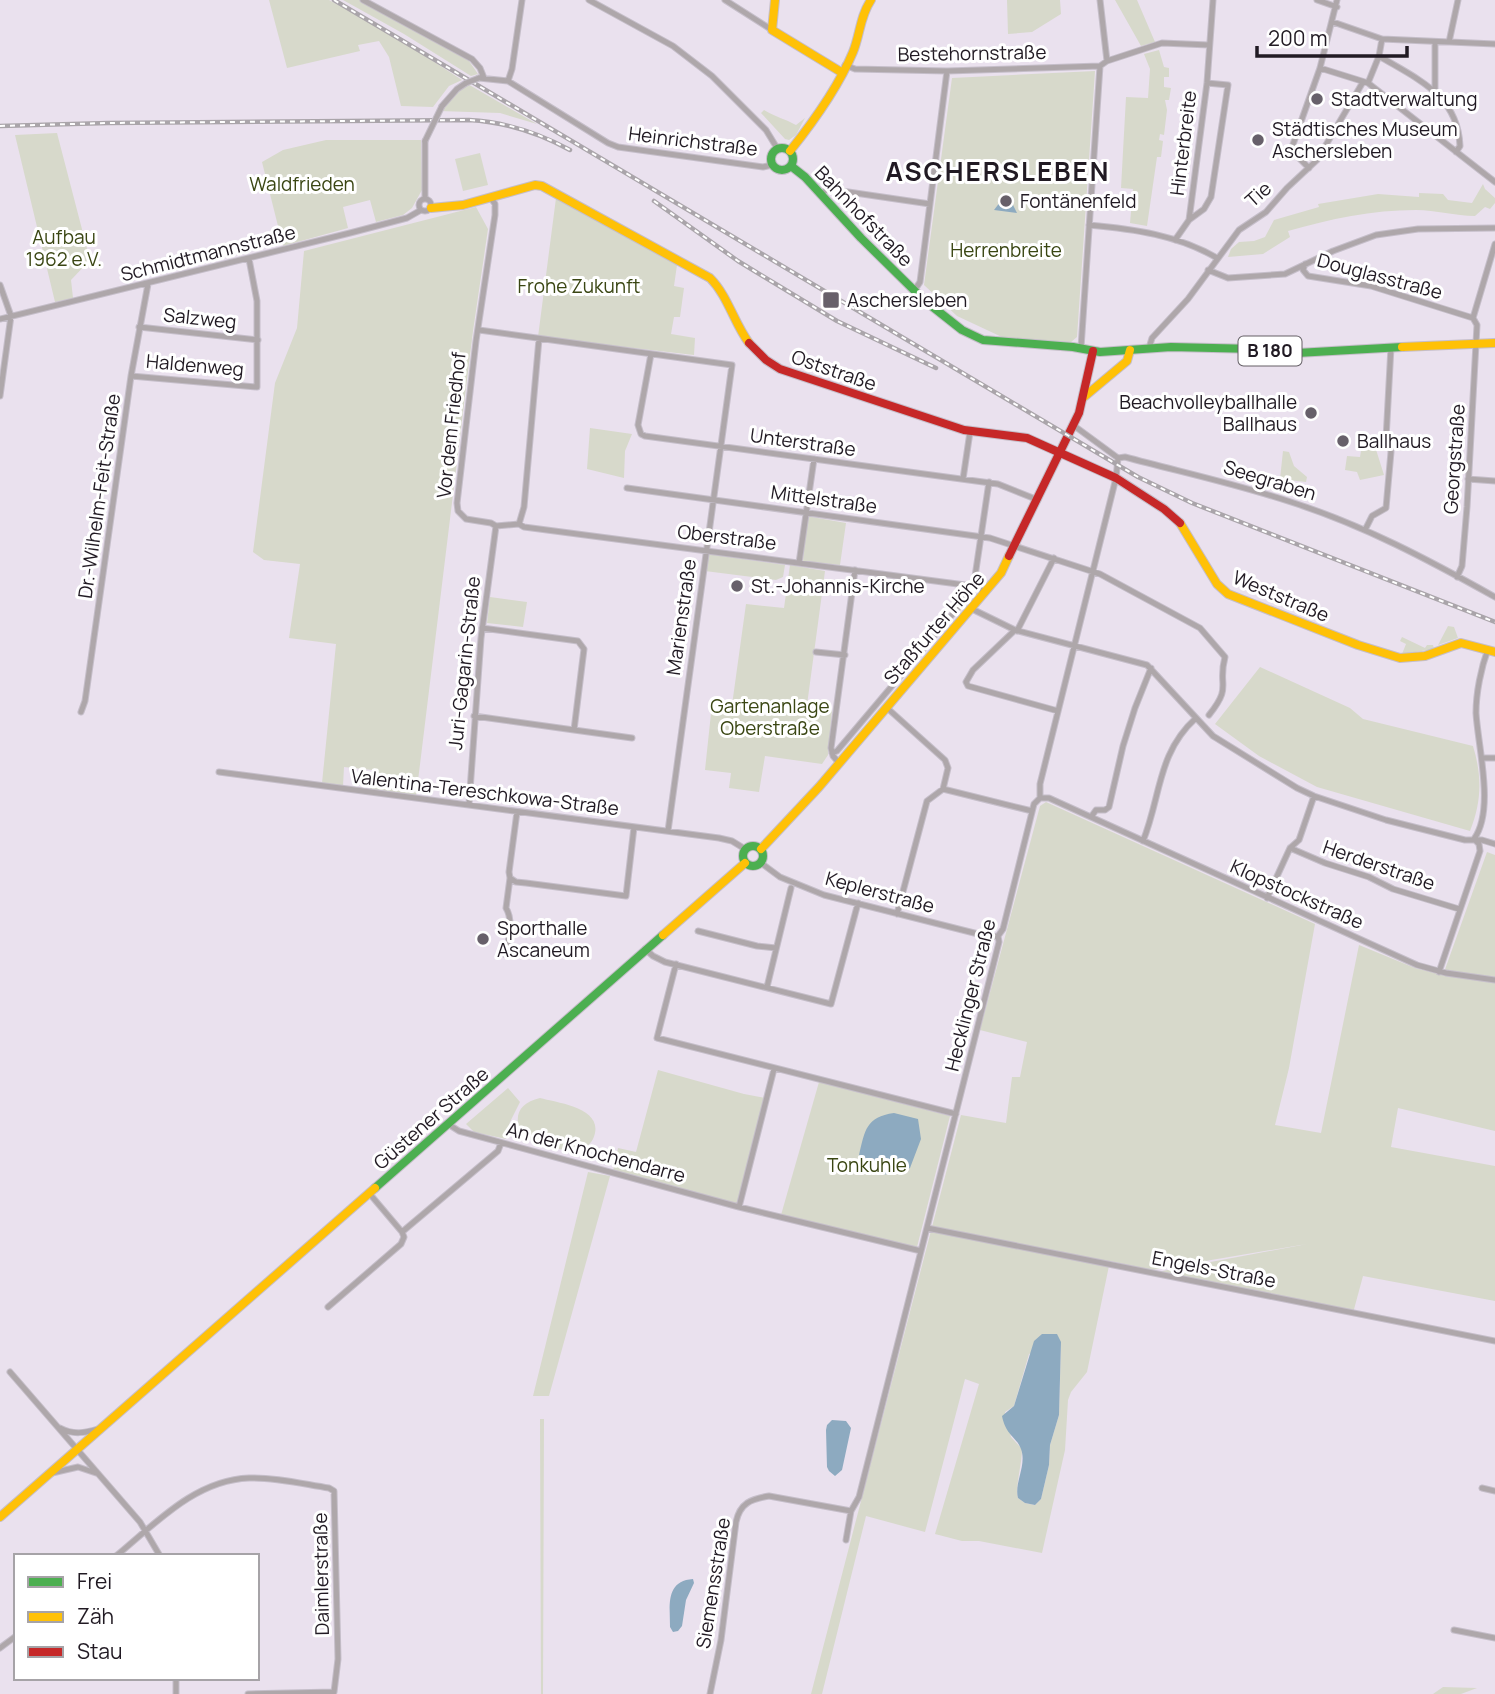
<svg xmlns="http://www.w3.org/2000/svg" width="1495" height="1694" font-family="Manrope,sans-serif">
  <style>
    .green { fill: #d7d9cb; fill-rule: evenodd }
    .water { fill: #8daac0 }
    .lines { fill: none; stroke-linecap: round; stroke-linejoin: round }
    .street-casing { stroke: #c5bec9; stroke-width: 7 }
    .fast-casing { stroke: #c5bec9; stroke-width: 10 }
    .slow-casing { stroke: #c5bec9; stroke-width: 10 }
    .jam-casing { stroke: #c5bec9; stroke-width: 10 }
    .street { stroke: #aea7aa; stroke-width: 5 }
    .fast { stroke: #4caf50; stroke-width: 8 }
    .slow { stroke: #ffc107; stroke-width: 8 }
    .jam { stroke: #c62828; stroke-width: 8 }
    .rail-casing { stroke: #aaa5aa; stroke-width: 4.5 }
    .rail { stroke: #fff; stroke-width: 2; stroke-dasharray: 5; stroke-linecap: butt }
    .street-bridge-casing { stroke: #c5bec9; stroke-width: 7; stroke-linecap: butt }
    .street-bridge { stroke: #aea7aa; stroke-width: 5 }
    .poi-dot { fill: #67606a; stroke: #fff; stroke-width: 2.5 }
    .labels { text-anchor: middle; stroke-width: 6; stroke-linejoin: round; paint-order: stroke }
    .shield { fill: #fff; stroke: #645f65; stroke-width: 2 }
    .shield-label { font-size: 18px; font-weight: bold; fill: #211a23 }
    .street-label { font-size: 19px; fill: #211a23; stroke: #fff }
    .poi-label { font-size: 19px; fill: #211a23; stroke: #fff; text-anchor: start }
    .park-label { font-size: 19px; fill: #3a4613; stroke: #fff }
    .district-label { font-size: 26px; font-weight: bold; letter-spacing: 2px; fill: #211a23; stroke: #fff }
  </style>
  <rect width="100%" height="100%" fill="#eae1ee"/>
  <path class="green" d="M269 0H329L384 29 462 80 449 86 433 107 401 106 389 57 379 41 358 45 360 51 287 68Z
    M343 0H362L469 61 478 74 471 76 404 34Z
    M1007 0H1060L1061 14 1032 32 1008 34Z
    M1115 0H1137L1155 42 1141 46Z
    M1159 50 1164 67 1169 68V77H1164V87L1171 88 1169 100H1165L1167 110 1164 135 1160 134 1159 140 1163 141 1161 157H1157L1147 226 1130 223 1133 189 1121 188 1126 97 1148 98 1150 69 1144 54Z
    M1095 71 1077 337 1071 342 1004 338 957 316 924 285 952 78Z
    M466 83 537 124 500 113 439 111Z
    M764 110C776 117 785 119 796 125L805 118 796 135 789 140 785 139 761 113Z
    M57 133 90 260 71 280 73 298 55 302 15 135Z
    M326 140H421L422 190 412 208 403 215 376 222 370 200 343 207 348 228 283 246 262 162 283 150Z
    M480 153 488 185 463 191 455 159Z
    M1483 184 1485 189 1495 198V203L1490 209 1485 207 1475 216C1455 216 1436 210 1416 210 1372 210 1330 219 1288 231L1290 237 1263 254 1228 257 1231 249 1239 242 1254 241 1265 237 1274 220 1319 207 1318 204 1378 194 1419 197V193L1443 194 1448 200 1472 203Z
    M556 198 677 265 674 286 684 288 680 317H674L671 334 695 338 694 355 538 337Z
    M476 207 488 229 473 331 416 797 370 791 372 770 344 767 343 786 322 783 336 644 289 638 300 564 264 560 253 552 275 383 297 328 304 251Z
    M590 428 632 434 625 451 624 478 587 469Z
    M1363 438 1373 440 1384 475 1360 480 1357 472 1345 470 1347 456 1360 457Z
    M1283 451 1289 452 1294 466 1307 477 1306 482 1280 479Z
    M806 516 846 523 840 565 803 561Z
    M707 554 785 565 783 577 776 580 705 571Z
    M790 565 825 571 807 705 832 710 828 755 822 764 765 756 759 792 729 788 731 773 705 770 712 704 732 705 746 604 784 608Z
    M490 597 527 602 523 627 487 623Z
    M1448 626 1454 627 1458 638 1438 645Z
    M1402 637 1425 648 1427 645H1433L1434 649 1402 654 1406 644 1400 641Z
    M1260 667 1350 708 1363 719 1473 746C1482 776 1482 801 1470 831L1317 787 1259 756 1215 724Z
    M1046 802 1315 924 1289 1068 1275 1125 1321 1133 1359 945 1415 968 1443 975 1487 852 1495 855V1131L1398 1108 1391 1147 1495 1166V1301L1363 1276 1353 1313 1152 1273 1307 1244 1152 1270 1110 1261 1087 1372 1071 1392 1068 1400 1065 1450 1042 1553 979 1541H962L935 1534 979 1384 965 1379 925 1532 866 1516 822 1694H811L961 1115 1006 1123 1012 1077H1020L1027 1042 980 1030 1040 806ZM1061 1342 1059 1415 1050 1445 1049 1465 1041 1499 1035 1505 1025 1503 1018 1498C1015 1486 1022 1465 1022 1449L1011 1437 1005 1412 1014 1406 1029 1354Z
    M658 1070 744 1094 765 1098 738 1204 613 1171 618 1148 636 1152Z
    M819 1082 950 1116 917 1247 781 1215Z
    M508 1088 520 1102 510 1122 506 1139 474 1132 466 1124Z
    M540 1098C558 1103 607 1108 593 1139 590 1145 582 1151 575 1151 560 1152 541 1142 526 1139 511 1120 517 1103 540 1098Z
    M588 1172 610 1176 549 1396H533Z
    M540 1419H544L543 1694H541Z
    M1443 1687 1477 1688 1461 1694H1433Z"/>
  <path class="water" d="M1007 193 1017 213 994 210Z
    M894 1113 918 1119 921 1139 910 1168C901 1173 878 1178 868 1171 864 1167 861 1159 859 1155 865 1130 866 1117 894 1113Z
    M1042 1334H1057L1061 1342 1059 1415 1050 1445 1049 1465 1041 1499 1035 1505 1025 1503 1018 1498C1014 1483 1027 1465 1021 1449 1016 1436 1006 1436 1002 1416L1014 1406 1034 1341Z
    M832 1420 846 1421 851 1428 842 1470 835 1476 829 1471 827 1467 826 1430 827 1425Z
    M693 1579 694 1583 686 1600 682 1626 678 1631 673 1632 670 1627C670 1606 665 1581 693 1579Z"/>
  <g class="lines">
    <defs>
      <path id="street" d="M363 0 472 59 480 68 484 78
        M589 0 673 46 712 76 766 130 777 148
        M725 0 772 30
        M1100 0 1107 61
        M1317 0 1337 7
        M1333 22 1382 39 1495 44
        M1449 42 1458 0
        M1379 56C1417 79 1458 95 1460 146L1456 152
        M845 65 855 69 947 71 1100 66
        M1100 66 1107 61 1162 43 1209 45
        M1320 68 1368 83 1495 182
        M479 78 508 81 608 143 618 147 763 167 772 165
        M508 81 512 69 522 0
        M1368 83 1379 56 1382 39
        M1435 90V42
        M442 106 457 89 466 83
        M1309 168 1291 150 1320 68 1337 0
        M820 194 828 189 930 204
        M425 198V141
        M491 198 495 204V215L476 341 457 503 458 511 466 519 491 523 496 526 519 524 524 527 973 586 986 592
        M419 205a6 6 0 1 1 12 0a6 6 0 1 1-12 0Z
        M1189 220 1204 209 1211 197 1228 85 1207 83
        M1089 225C1133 229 1178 235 1217 258
        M1175 240 1189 220 1207 83 1213 0
        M1305 264 1303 270 1308 276 1371 286 1473 318 1477 325 1467 507 1462 566 1457 577
        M1208 270 1228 278 1285 274 1333 251 1376 235 1418 229 1495 228
        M0 285 11 316 0 396
        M914 291 920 282 947 71
        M1473 318 1495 244
        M0 319 350 233 407 218 421 210
        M139 327 258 340
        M479 330 732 365 668 831
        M1081 348 1100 66
        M1149 348 1152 338 1188 299 1239 230 1266 212 1287 188 1317 160 1363 82
        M651 354 638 425 641 434 645 436 998 484 1038 500
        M131 376 257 387V301L249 259
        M1073 425 1118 458 1125 457C1181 472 1237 484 1291 502 1363 525 1429 560 1495 597
        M963 479 970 432
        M1468 479 1495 481
        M627 488 990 538 1100 574 1200 628 1225 657C1217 687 1233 685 1209 715
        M519 524 524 507 539 339
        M1365 530 1372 516 1386 508 1391 452 1390 445 1386 439 1391 347
        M799 563 814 459
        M972 609 1015 630 1147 665 1213 736 1297 788 1314 796 1386 820 1465 840H1482L1495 844
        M1015 630 973 670 966 682 968 686 1058 711
        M1017 631 1054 558
        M816 652 845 655
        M886 707 945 760 948 768 943 789
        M81 712 85 701 131 376 148 284
        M474 716 574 730 584 649 578 641 482 628
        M574 730 632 738
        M832 753 837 751 973 590 989 482
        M1483 758H1495
        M839 763 833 756 831 748 855 570
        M219 772 719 838 732 841 745 849
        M1040 798H1049L1417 965 1446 973 1495 980
        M469 804 481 638 496 526
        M517 812 509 872 510 878 516 882 526 883 626 896 634 827
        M1091 817 1096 810H1105L1109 807 1123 746 1135 708 1151 668
        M1143 841C1161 797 1157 753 1196 718
        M1290 848 1325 863 1369 877 1393 889 1459 909
        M761 863 780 877 824 895 990 937 998 936
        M1267 898 1290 848 1299 840 1314 796
        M897 914 927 801 943 789 1032 811
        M698 931 757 946 776 948
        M645 949 653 956 665 962 831 1004 858 903
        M506 955C508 941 514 921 506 908L510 878
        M676 964 657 1038 956 1114
        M1439 972 1480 851 1479 844 1474 839C1495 810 1478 747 1476 713 1476 693 1481 668 1488 649
        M767 987 791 888
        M448 1124 459 1131 739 1207 921 1251
        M369 1193 402 1232
        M739 1207 774 1069
        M927 1228 1495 1341
        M328 1307 401 1244 404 1237 402 1232 498 1151 501 1143
        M10 1372 140 1522 160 1556
        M60 1428C73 1435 85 1433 98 1429
        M52 1473 78 1467 96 1473
        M1482 1488 1495 1491
        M846 1540 851 1511 859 1497 999 942 998 936 1003 929 1034 804 1040 798V784L1116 478 1118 458
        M116 1556C155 1524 195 1480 249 1478 275 1477 303 1484 329 1488L334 1491 338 1659 334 1692 248 1694
        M1454 1630 1495 1638
        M0 1648 16 1636
        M176 1694V1678
        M710 1694 721 1640 736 1522C740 1503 751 1499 769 1496L851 1511"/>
      <path id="fast" d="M771 159a11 11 0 1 1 22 0a11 11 0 1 1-22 0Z
        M791 166 805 177 861 238 924 300 962 330 983 340 1073 347 1100 352 1171 347 1255 349 1297 353 1402 347
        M743 856a10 10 0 1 1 20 0a10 10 0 1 1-20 0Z
        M375 1188 663 935"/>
      <path id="slow" d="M775 0 772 30 841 72
        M790 151C814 121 838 88 853 52 860 35 860 16 871 0
        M431 208 463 205 535 185 542 186 710 278C728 296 734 323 749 343
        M1402 347 1495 343
        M1084 397 1127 361 1130 350
        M1180 523 1217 584 1228 594 1358 645 1400 658 1425 656 1461 643 1495 652
        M761 849 819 787 1001 573 1009 556
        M663 935 745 863
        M0 1517 375 1188"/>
      <path id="jam" d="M749 343 766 360 780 369 964 430 1027 438 1116 478 1164 509 1180 523
        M1009 556 1079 413 1093 351"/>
    </defs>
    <use href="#street" class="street-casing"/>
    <use href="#fast" class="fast-casing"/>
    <use href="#slow" class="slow-casing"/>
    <use href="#jam" class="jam-casing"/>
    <use href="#street" class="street"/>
    <use href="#fast" class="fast"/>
    <use href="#slow" class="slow"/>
    <use href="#jam" class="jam"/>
    <defs>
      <path id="rail" d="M334 0 1138 477 1192 503 1495 622
        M0 126 108 123 469 120C506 122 537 132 570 150
        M654 201 738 261 837 321 936 368"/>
    </defs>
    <use href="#rail" class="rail-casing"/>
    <use href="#rail" class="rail"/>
    <defs>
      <path id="street-bridge" d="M466 83 479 78
        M425 141 442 106"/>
    </defs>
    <use href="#street-bridge" class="street-bridge-casing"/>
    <use href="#street-bridge" class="street-bridge"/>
  </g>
  <g class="poi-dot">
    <circle cx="1317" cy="99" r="7"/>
    <circle cx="1258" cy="140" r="7"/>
    <circle cx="1006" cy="201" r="7"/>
    <rect x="822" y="291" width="18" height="18" rx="3.5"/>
    <circle cx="1311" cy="413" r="7"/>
    <circle cx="1343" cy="441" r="7"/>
    <circle cx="737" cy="586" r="7"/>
    <circle cx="483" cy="939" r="7"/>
  </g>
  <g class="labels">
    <rect class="shield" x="1238.5" y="336.5" width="63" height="29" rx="5"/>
    <g class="shield-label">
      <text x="1270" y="357">B 180</text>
    </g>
    <g class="street-label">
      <text transform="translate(972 53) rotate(-1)" y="7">Bestehornstraße</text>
      <text transform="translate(693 141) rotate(7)" y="7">Heinrichstraße</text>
      <text transform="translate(1183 143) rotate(-83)" y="7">Hinterbreite</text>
      <text transform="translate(1258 194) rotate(-42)" y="7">Tie</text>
      <text transform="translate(864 216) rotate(46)" y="7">Bahnhofstraße</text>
      <text transform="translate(208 253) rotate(-14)" y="7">Schmidtmannstraße</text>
      <text transform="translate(1380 276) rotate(15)" y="7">Douglasstraße</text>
      <text transform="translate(200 318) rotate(6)" y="7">Salzweg</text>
      <text transform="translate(195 365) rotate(5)" y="7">Haldenweg</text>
      <text transform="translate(834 370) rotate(19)" y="7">Oststraße</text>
      <text transform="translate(451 425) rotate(-84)" y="7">Vor dem Friedhof</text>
      <text transform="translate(803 442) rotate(8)" y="7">Unterstraße</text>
      <text transform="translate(1454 459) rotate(-86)" y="7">Georgstraße</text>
      <text transform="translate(1270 480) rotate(17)" y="7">Seegraben</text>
      <text transform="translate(99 496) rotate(-82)" y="7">Dr.-Wilhelm-Feit-Straße</text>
      <text transform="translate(824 499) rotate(8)" y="7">Mittelstraße</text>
      <text transform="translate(727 537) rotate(7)" y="7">Oberstraße</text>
      <text transform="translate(1281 596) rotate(23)" y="7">Weststraße</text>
      <text transform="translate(681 617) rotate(-82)" y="7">Marienstraße</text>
      <text transform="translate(934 628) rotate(-49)" y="7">Staßfurter Höhe</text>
      <text transform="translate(464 663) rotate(-84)" y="7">Juri-Gagarin-Straße</text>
      <text transform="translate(485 792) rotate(7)" y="7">Valentina-Tereschkowa-Straße</text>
      <text transform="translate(1379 865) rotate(19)" y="7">Herderstraße</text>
      <text transform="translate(880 892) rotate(15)" y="7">Keplerstraße</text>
      <text transform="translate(1297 894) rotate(24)" y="7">Klopstockstraße</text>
      <text transform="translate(970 995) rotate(-76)" y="7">Hecklinger Straße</text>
      <text transform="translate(431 1118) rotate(-41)" y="7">Güstener Straße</text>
      <text transform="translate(596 1152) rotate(15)" y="7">An der Knochendarre</text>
      <text transform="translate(1214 1269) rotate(11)" y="7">Engels-Straße</text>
      <text transform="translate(321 1574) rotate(-91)" y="7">Daimlerstraße</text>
      <text transform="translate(713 1583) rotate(-81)" y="7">Siemensstraße</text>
    </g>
    <g class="poi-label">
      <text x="1331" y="106">Stadtverwaltung</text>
      <text x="1272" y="136">Städtisches Museum<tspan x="1272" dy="22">Aschersleben</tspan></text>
      <text x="1020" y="208">Fontänenfeld</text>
      <text x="847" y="307">Aschersleben</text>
      <text x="1297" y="409" text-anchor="end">Beachvolleyballhalle<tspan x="1297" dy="22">Ballhaus</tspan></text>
      <text x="1357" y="448">Ballhaus</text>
      <text x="751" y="593">St.-Johannis-Kirche</text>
      <text x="497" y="935">Sporthalle<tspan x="497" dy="22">Ascaneum</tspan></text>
    </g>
    <g class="park-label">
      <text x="302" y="191">Waldfrieden</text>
      <text x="64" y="244">Aufbau<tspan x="64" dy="22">1962 e.V.</tspan></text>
      <text x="1006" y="257">Herrenbreite</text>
      <text x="579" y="293">Frohe Zukunft</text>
      <text x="770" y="713">Gartenanlage<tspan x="770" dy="22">Oberstraße</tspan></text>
      <text x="867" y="1172">Tonkuhle</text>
    </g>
    <g class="district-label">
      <text x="998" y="181">ASCHERSLEBEN</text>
    </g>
  </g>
  <rect x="14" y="1554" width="245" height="126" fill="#ffffff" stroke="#a6a3a7" stroke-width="2"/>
  <rect x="28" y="1577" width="35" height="10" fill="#4caf50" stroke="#a6a3a7" stroke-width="2"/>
  <text x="77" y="1589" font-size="21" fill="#211a23">Frei</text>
  <rect x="28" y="1612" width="35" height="10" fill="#ffc107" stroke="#a6a3a7" stroke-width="2"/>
  <text x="77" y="1624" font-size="21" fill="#211a23">Zäh</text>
  <rect x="28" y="1647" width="35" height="10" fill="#c62828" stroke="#a6a3a7" stroke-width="2"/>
  <text x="77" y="1659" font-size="21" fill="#211a23">Stau</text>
  <path d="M1257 46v10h150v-10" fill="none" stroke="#211a23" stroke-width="3.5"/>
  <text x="1268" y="46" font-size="21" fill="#211a23" stroke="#ffffff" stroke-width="5" paint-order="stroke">200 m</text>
</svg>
